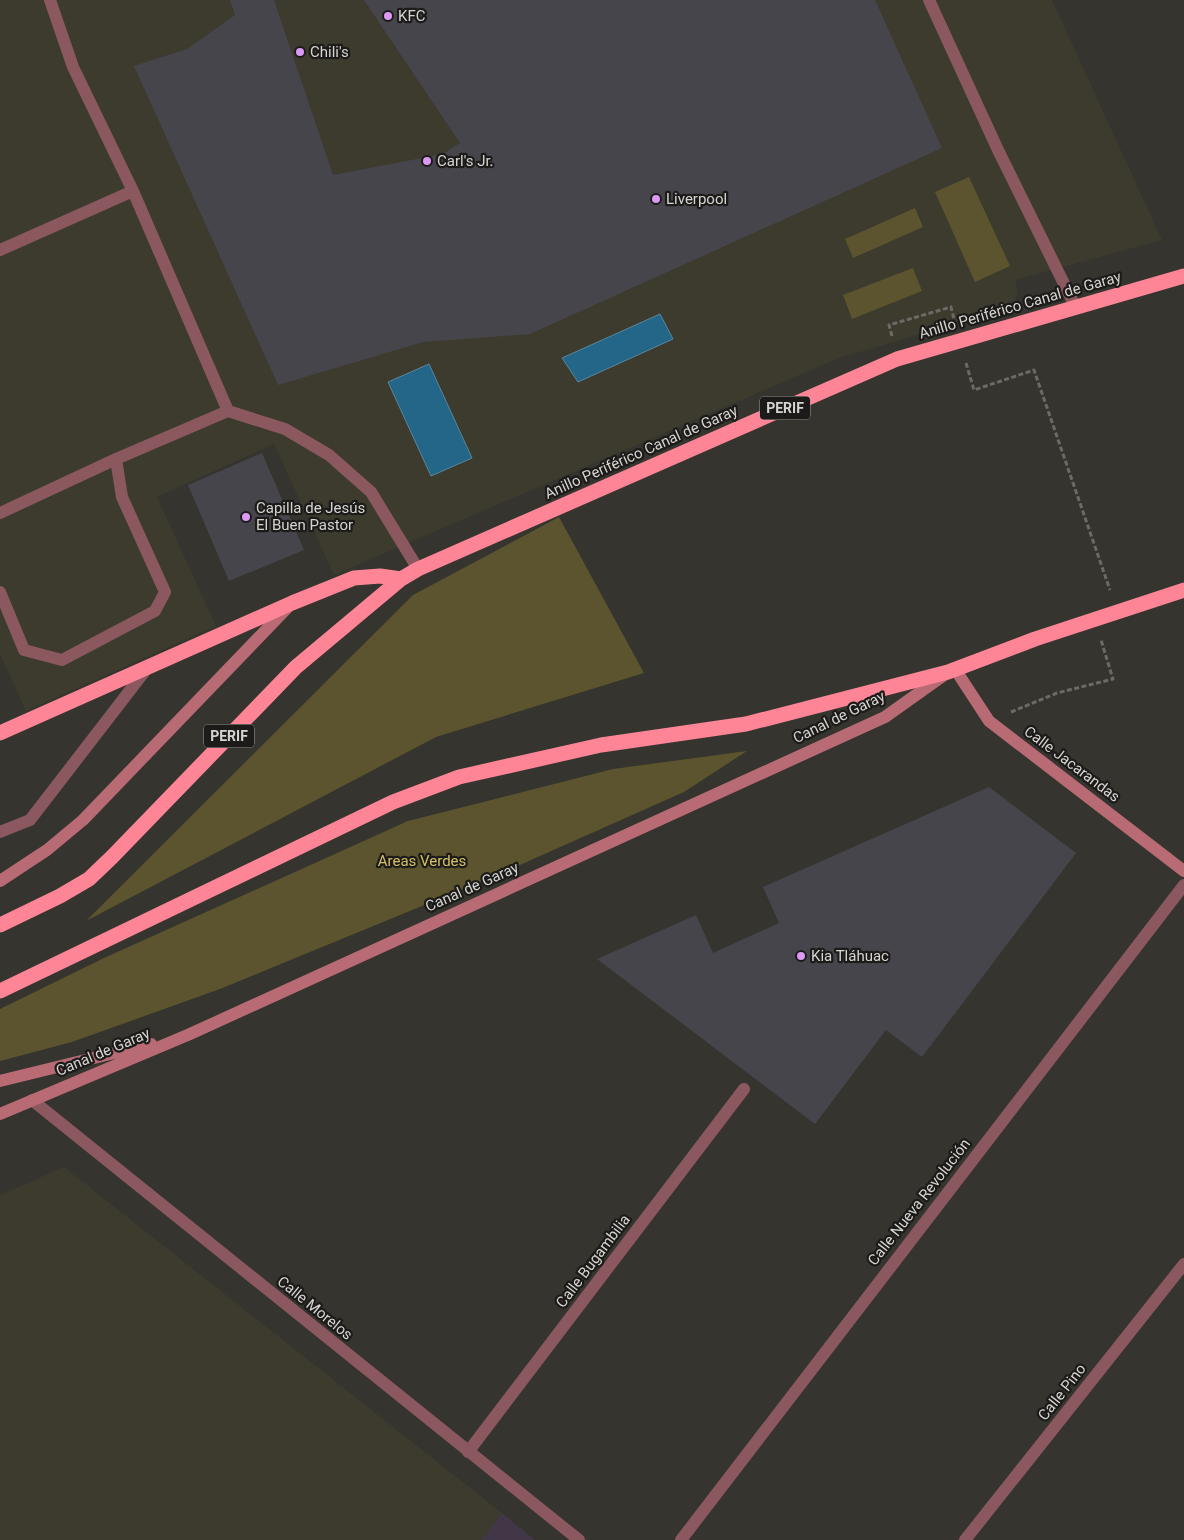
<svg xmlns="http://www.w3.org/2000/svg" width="1184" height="1540" font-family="Roboto,sans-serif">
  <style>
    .built { fill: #3d3b2e }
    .education { fill: #423746 }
    .green { fill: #5c542e }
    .water { fill: #236688; stroke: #58879e }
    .building { fill: #46454b }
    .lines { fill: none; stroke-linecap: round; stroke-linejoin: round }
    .path { stroke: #6b6a65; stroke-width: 3; stroke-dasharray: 5 2.5; stroke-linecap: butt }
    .lane { stroke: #8a585e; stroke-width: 12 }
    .street { stroke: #8a585e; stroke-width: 12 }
    .secondary { stroke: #b96b75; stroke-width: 12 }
    .highway { stroke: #fd8596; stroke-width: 15 }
    .poi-dot { fill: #dc99f4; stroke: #1c1b19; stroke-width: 2 }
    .labels { text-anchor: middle; stroke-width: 4.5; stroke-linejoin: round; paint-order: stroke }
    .shield { fill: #1c1b19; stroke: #9e9c99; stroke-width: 1 }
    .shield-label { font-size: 14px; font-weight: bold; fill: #d5d4d0 }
    .poi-label { font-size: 15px; fill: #d5d4d0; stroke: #1c1b19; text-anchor: start }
    .street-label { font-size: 15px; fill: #d5d4d0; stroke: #1c1b19 }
    .park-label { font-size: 15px; fill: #d5c164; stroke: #1c1b19 }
  </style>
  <rect width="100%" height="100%" fill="#35342e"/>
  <path class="built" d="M0 0H1052L1162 240 1015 280 1017 287V295L1013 303 1007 309 839 358 334 575 274 444 157 497 216 626 26 711 0 654Z
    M64 1167 502 1513 481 1540H0V1195Z"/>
  <path class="education" d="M502 1513 535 1540H481Z"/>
  <path class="green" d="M969 177 1010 266 975 282 935 192Z
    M915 208 923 227 853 258 845 239Z
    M913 268 922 291 852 319 843 295Z
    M559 517 644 673 436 737 86 921 413 595Z
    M747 751 684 792 495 876 220 989 72 1042 0 1061V1009L104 958 408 821 613 769Z"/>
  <path class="water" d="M660 314 673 339 578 382 562 358Z
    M429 364 472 458 431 476 388 382Z"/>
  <path class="building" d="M230 0H274L333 175 443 154 460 143 364 0H875L942 148 530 334 423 342 278 385 134 66 187 49 235 15Z
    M262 453 304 550 229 581 188 485Z
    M989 787 1076 853 922 1057 886 1030 815 1124 597 959 696 915 713 953 779 923 763 887Z"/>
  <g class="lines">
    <path class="path" d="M892 336 889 325 951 307 954 319
      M966 363 974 390 1034 370 1110 590
      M1011 712 1057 693 1113 679 1101 640"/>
    <path class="lane" d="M50 0 73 67 133 191 228 411 285 429 329 455 371 492 418 569
      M929 0 998 150 1076 308
      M0 250 133 191
      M0 513 116 459
      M0 592 24 650 62 660 155 611 165 592 122 497 116 459 228 411
      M0 832 30 820 148 667"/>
    <path class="street" d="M32 1100 579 1540
      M468 1452 744 1089
      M681 1540 1184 885
      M965 1540 1184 1264"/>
    <path class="secondary" d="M955 669 989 721 1184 871
      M0 881 47 850 83 820 288 607
      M0 1081 151 1044
      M0 1114 190 1034 885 717 944 675"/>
    <path class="highway" d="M0 733 292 603 354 578 380 576 401 579
      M0 925 60 896 89 879 112 857 296 667 401 579 418 569 897 359 1184 276
      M0 991 393 802 459 777 601 745 746 724 948 672 1035 639 1184 590"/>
  </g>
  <g class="poi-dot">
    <circle cx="388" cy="16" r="5"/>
    <circle cx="300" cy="52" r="5"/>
    <circle cx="427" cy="161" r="5"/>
    <circle cx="656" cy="199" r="5"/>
    <circle cx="246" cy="517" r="5"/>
    <circle cx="801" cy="956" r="5"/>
  </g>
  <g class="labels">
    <g class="shield">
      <rect x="760" y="396.5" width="50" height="23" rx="4"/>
      <rect x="204" y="724.5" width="50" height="23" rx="4"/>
    </g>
    <g class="shield-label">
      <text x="785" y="413">PERIF</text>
      <text x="229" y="741">PERIF</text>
    </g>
    <g class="poi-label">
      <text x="398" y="21">KFC</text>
      <text x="310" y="57">Chili's</text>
      <text x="437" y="166">Carl's Jr.</text>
      <text x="666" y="204">Liverpool</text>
      <text x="256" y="513">Capilla de Jesús<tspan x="256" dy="17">El Buen Pastor</tspan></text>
      <text x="811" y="961">Kia Tláhuac</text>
    </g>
    <g class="street-label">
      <text transform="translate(1020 305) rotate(-16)" y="5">Anillo Periférico Canal de Garay</text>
      <text transform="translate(641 452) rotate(-24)" y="5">Anillo Periférico Canal de Garay</text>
      <text transform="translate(839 717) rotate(-26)" y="5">Canal de Garay</text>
      <text transform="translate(1072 764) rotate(37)" y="5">Calle Jacarandas</text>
      <text transform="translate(472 887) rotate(-24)" y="5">Canal de Garay</text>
      <text transform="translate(103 1052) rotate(-23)" y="5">Canal de Garay</text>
      <text transform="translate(919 1202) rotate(-52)" y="5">Calle Nueva Revolución</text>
      <text transform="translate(593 1261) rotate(-53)" y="5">Calle Bugambilia</text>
      <text transform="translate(315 1308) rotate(39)" y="5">Calle Morelos</text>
      <text transform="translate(1062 1392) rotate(-52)" y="5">Calle Pino</text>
    </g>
    <g class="park-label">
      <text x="422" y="866">Areas Verdes</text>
    </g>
  </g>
</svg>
